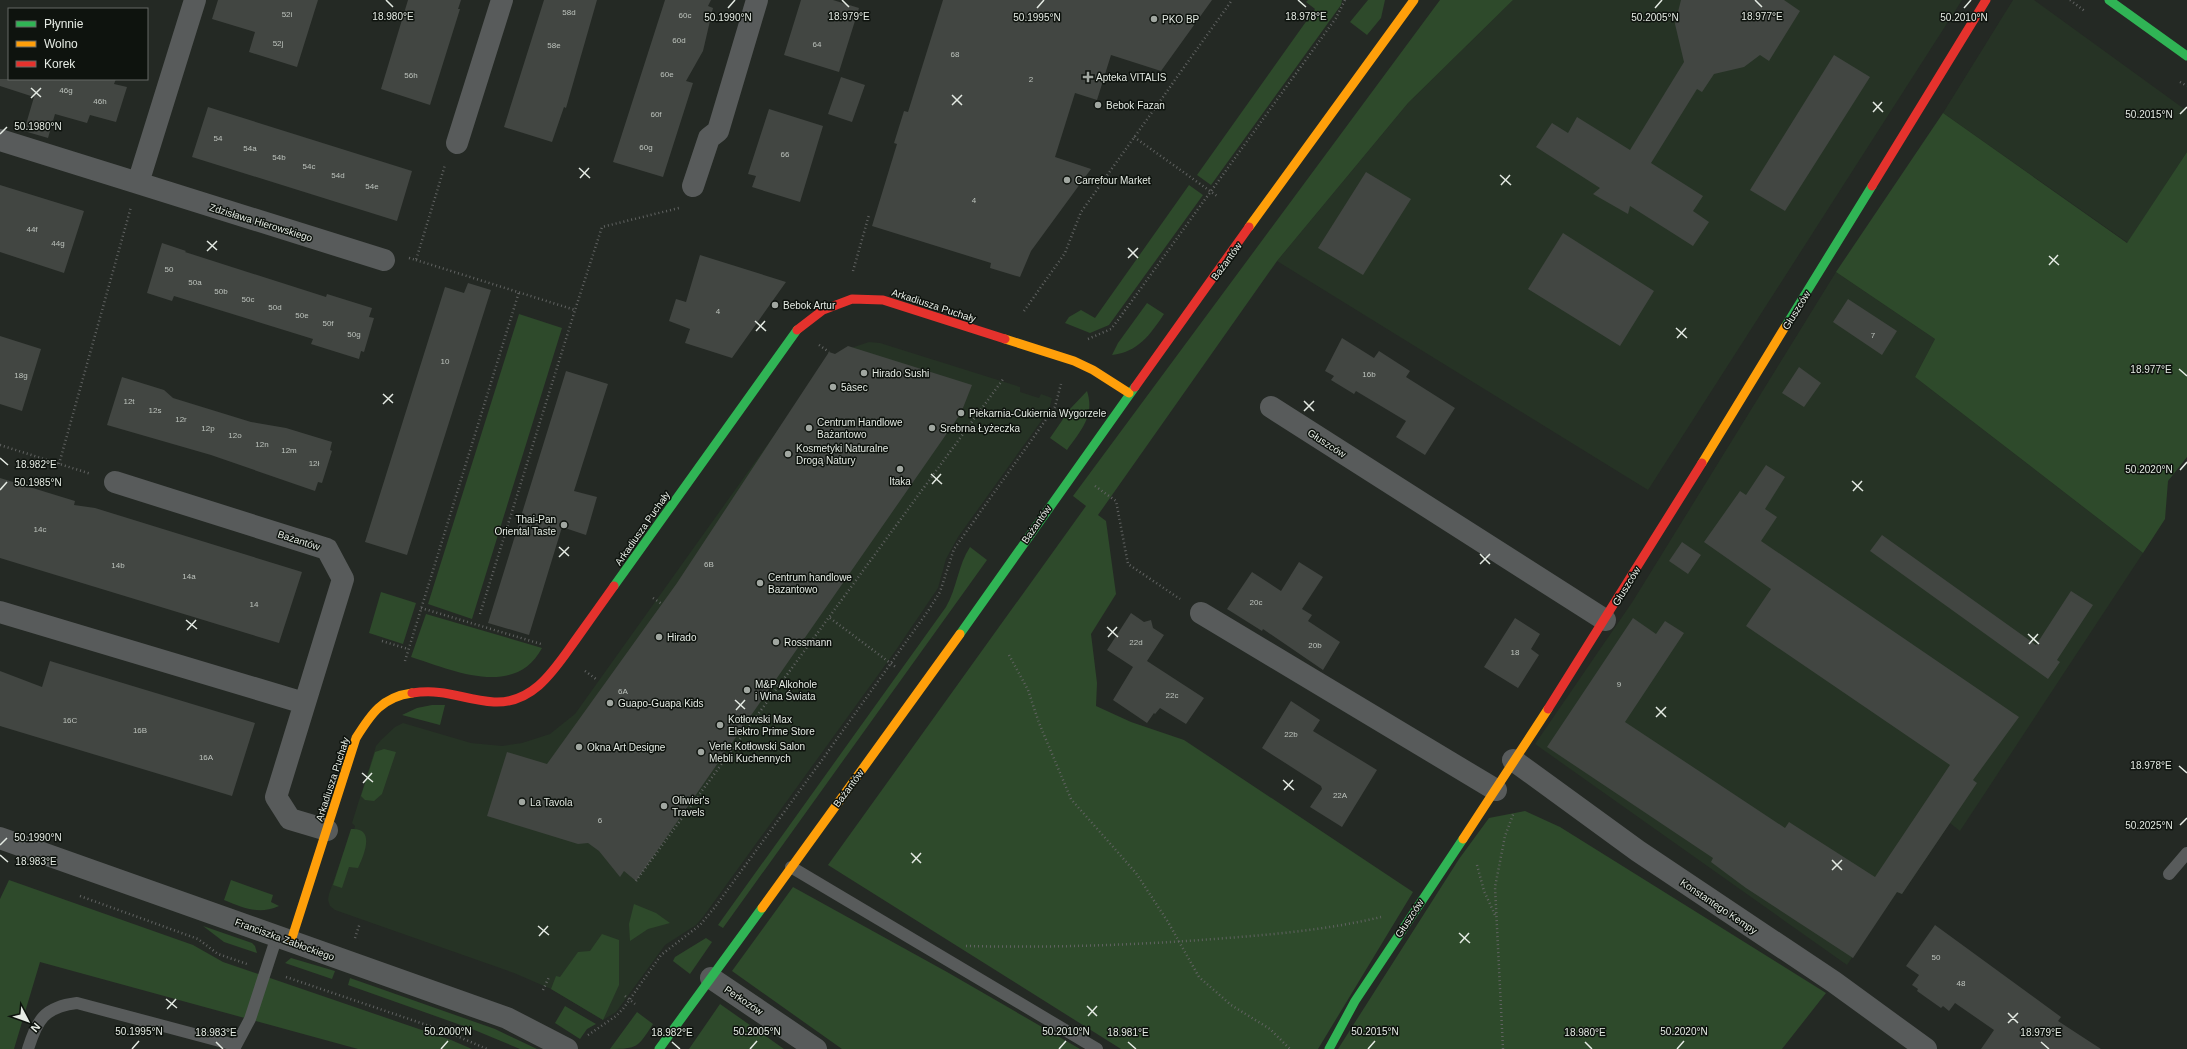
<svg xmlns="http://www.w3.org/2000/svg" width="2187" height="1049" font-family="Helvetica,sans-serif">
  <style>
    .built { fill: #263325 }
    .green { fill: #2e4a2b }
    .building { fill: #424642 }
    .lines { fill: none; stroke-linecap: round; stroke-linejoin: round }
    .path { stroke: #616362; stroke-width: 2.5; stroke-dasharray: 1 3; stroke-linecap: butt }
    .lane { stroke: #585b5b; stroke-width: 12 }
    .street { stroke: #585b5b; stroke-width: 22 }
    .fast { stroke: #30b455; stroke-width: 9 }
    .slow { stroke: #ff9f0a; stroke-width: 9 }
    .jam { stroke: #e5322d; stroke-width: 9 }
    .ticks { fill: none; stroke: #e5ebe4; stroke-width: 1.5 }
    .poi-dot { fill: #a1a7a1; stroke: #0e130e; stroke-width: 1.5 }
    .labels { text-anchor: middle; stroke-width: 3; stroke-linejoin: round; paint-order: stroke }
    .number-label { font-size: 8px; fill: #bcc2bc }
    .poi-label { font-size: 10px; fill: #e5ebe4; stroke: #0e130e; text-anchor: start }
    .street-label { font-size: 10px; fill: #e5ebe4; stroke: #0e130e }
    .ticks-label { font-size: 10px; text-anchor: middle; fill: #e5ebe4; stroke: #0e130e; stroke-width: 3; stroke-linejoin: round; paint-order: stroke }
  </style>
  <rect width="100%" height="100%" fill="#242924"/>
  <path class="built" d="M1513 0H1962L1648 490 1277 261 1408 103Z
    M2013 0H2034L2187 111V152L2128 243 1943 113Z
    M1836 272 1935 339 1915 377 2143 553 1960 831 1950 823 1902 894 1897 892 1847 965 1535 744 1633 601Z
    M869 342 880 343 1020 387V392L1039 398 1041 394 1052 398 1049 410 958 537 946 559 938 588 896 650 703 917 696 925 665 945 616 1012 603 1020 551 989 514 973 335 910 330 906 328 900 329 894 344 851 347 850 354 830 355 826 352 823 376 746 381 740 395 727 403 723 471 743 502 746 522 743 550 734 575 714 825 364 842 351Z"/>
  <path class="green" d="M1308 0H1342L1341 5 1211 185 1197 175 1315 9 1306 2Z
    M1368 0H1385L1381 18 1367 35 1350 22Z
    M1440 0H1513L1408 103 1277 261 1098 515 1106 521 1116 594 1091 634 1097 683 1096 706 1131 722 1184 740 1413 892 1318 1049H1121L828 865 1086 506 1073 496Z
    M1943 113 2127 243 2187 152V457L2168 481 2165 519 2143 553 1915 377 1935 339 1836 272Z
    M1189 185 1203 195 1109 325 1090 333 1065 323 1069 317 1081 310 1095 318Z
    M1147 303 1164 314C1150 335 1138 352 1112 355L1118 343Z
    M519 314 562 328 472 619 428 604Z
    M1087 391C1095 416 1081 430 1067 450L1050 438 1070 409Z
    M970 547 987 560 723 928 718 925 946 607C957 588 958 565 970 547Z
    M381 592 416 603 403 644 369 633Z
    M426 614 542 648C515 699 452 670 411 657Z
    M432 705H445L440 725 402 715 417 708Z
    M384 749 396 752 382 794 374 801 365 800 361 796 375 752Z
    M1525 811 1560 827 1826 993 1782 1049H1338L1459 859 1489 818Z
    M351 829C376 827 364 855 358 868L349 867 342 888 333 885Z
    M9 880 193 945 223 962 451 1040 472 1049H358L40 962 14 1049H0V899Z
    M231 880 273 895 271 902 279 906C258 915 244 908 224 900Z
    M793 887 947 972 1080 1049H842L732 971Z
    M634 904 656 913 670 923 648 929 630 941 629 924Z
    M203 926 252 943 255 946 257 953 224 942Z
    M602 934 619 940V985L603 1020 551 989 556 976 560 977 578 952 590 951Z
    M706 938 712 942 690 974 673 961 675 957Z
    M291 958 335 971 332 979 285 963Z
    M350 978 495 1029 537 1049H520L472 1029 348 985Z
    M720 1004 784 1049H689Z
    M565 1006 596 1024 587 1029 580 1039 555 1023Z
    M637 1012 653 1024C638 1047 638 1049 610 1049Z"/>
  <path class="building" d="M218 0H318L297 67 249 52 255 32 212 19Z
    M408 0H461L458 9H460L430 105 381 89Z
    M544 0H597L566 108 564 107 552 142 504 127Z
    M665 0H711L708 6 713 8 703 51 686 81 693 83 663 177 613 162Z
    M801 0H833L859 8 839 72 784 55Z
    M943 0H1212L1161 71 1111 55 1097 100 1075 93 1055 157 1091 169 1031 251 1020 277 990 268 991 263 872 226 897 144 894 143 904 111 908 112Z
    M1681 0H1784L1800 11 1769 61 1760 55 1744 67 1714 74 1702 92 1697 89 1651 163 1703 196 1693 211 1709 222 1693 246 1630 206 1628 214 1593 194 1600 188 1536 147 1552 123 1568 133 1577 117 1630 150 1684 62 1675 24Z
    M1834 55 1870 77 1785 211 1750 190Z
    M841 77 865 85 852 122 828 114Z
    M0 79H116L114 84 127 87 116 122 90 115 87 123 55 114 48 138 24 131 34 97 0 86Z
    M208 107 412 171 397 221 192 157Z
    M769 109 823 126 800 202 752 187 756 176 748 174Z
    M1366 172 1411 199 1363 275 1318 248Z
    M0 185 84 211 64 273 0 252Z
    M1563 233 1654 291 1620 346 1528 289Z
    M162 243 186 251 185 252 326 297 327 294 372 308 369 317 374 318 364 352 361 351 359 359 311 344 313 339 174 296 172 301 147 293Z
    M700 255 786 282 732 358 685 343 690 329 669 321 676 299 686 302Z
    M468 283 491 290 407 555 365 542 445 287 464 293Z
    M1848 299 1897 331 1882 355 1833 322Z
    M0 336 41 349 22 411 0 404Z
    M1342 338 1374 358 1379 351 1410 371 1406 377 1455 408 1425 455 1396 437 1406 421 1356 391 1354 394 1331 380 1334 376 1325 371Z
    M848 346 972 385 961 413 636 881 624 871 620 877 599 851 588 843 578 844 487 816 507 752 547 764 677 583 829 352 835 354Z
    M1799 367 1821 383 1804 407 1782 393Z
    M566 371 608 384 574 491 597 497 586 535 562 527 529 635 488 623Z
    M122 377 164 390 173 398 251 422 286 428 332 442 330 450 332 451 322 483 318 482 315 491 211 455 107 425Z
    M1766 465 1785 477 1765 509 1777 517 1761 541 2019 717 1973 780 1977 783 1902 894 1897 892 1853 958 1746 888 1711 862 1713 858 1547 747 1633 618 1656 634 1665 621 1684 633 1625 722 1785 828 1789 822 1875 877 1950 765 1746 626 1771 589 1704 542 1740 491 1746 495Z
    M0 478 75 501 74 505 95 508 302 572 279 643 0 558Z
    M1882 535 2036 645 2071 591 2093 605 2057 660 2060 662 2048 679 1870 551Z
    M1682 542 1701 555 1688 574 1669 561Z
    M1299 562 1323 577 1302 609 1312 615 1308 621 1340 642 1323 670 1263 629 1262 631 1227 609 1252 572 1281 591Z
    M1131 613 1144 622 1151 620 1153 628 1164 635 1147 661 1204 698 1186 724 1160 708 1155 714 1154 713 1147 723 1113 700 1133 667 1107 650Z
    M1515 618 1540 634 1531 649 1539 655 1518 688 1484 667Z
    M50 661 255 723 232 796 0 726V671L42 687Z
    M1291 701 1320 720 1313 731 1377 770 1342 827 1310 807 1322 789 1321 786 1262 748Z
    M1935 925 2061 1017 2058 1021 2101 1049H1981L1994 1030 1955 1003 1949 1011 1943 1006 1941 1008 1917 991 1918 989 1912 985 1919 975 1906 966Z"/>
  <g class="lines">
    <path class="path" d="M2070 0 2086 12
      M2180 82 2187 86
      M1134 137 1217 196
      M409 258 416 260 445 165
      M416 260 575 310 602 227 679 208
      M853 271 869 215
      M1024 311 1065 253 1081 212 1232 0
      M1088 339 1111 329 1118 320 1336 18 1345 0
      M819 345 829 352
      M0 445 91 474
      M59 464 131 207
      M1095 486 1116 501 1128 564 1180 599
      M653 598 662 604
      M421 608 541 644
      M480 614 575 310
      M830 618 897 668
      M382 641 408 649
      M1009 655 1028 690 1039 723 1071 799 1136 873 1168 922 1199 977 1231 1005 1270 1029 1290 1049
      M405 661 519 292
      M585 671 596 679
      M770 680 780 687
      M1477 865 1484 891 1495 915
      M636 881 1004 378
      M80 896 198 939 218 954 247 964
      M355 938 360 923
      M966 946C1053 948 1140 945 1227 938 1279 934 1331 929 1381 917
      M286 977 450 1033 487 1049
      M543 990 549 977
      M625 996 635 1004
      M588 1035 616 1016 623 1009 661 955 700 925 715 907 822 760 928 611 940 592 954 549 1055 407 1061 384
      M1503 1049 1495 887 1505 836 1514 812"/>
    <path class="lane" d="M791 867 1097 1049
      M2169 874 2187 853
      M28 1049C37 1020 44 1007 77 1003L235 1045
      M234 1049 250 1019 277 936"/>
    <path class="street" d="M0 140 138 183 195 0
      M457 143 502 0
      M138 183 384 260
      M693 186 709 138 718 131 757 0
      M1271 407 1605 620
      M115 482 327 549 343 579 276 797 290 819 327 830
      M0 612 304 703
      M1201 613 1496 790
      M1513 760 1638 851 1834 982 1926 1049
      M0 838 507 1018 567 1049
      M711 978 816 1049"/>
    <path class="fast" d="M2109 0 2187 56
      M1785 327 1872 186
      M614 586 797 330
      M960 634 1135 387
      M659 1049 762 908
      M1329 1049 1355 1001 1463 839"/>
    <path class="slow" d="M1249 227 1414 0
      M1005 339 1074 361 1093 370 1129 393
      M1702 463 1785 327
      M1463 839 1548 709
      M762 908 960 634
      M291 941 356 738C371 714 382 697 412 693"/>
    <path class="jam" d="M1872 186 1986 0
      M797 330 823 310 852 299 883 300 1005 339
      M1135 387 1249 227
      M412 693C446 688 463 700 494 702 535 704 556 667 577 638 589 621 602 603 614 586
      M1548 709 1702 463"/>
  </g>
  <path class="ticks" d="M386 0 393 7M842 0 849 7M1298 0 1306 7M1755 0 1762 7M728 8 735 0M1037 8 1044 0M1655 8 1662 0M1964 8 1971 0M31 88 41 97M952 95 962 105M31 98 41 88M1873 102 1883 112M952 105 962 95M1873 112 1882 102M2180 114 2187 107M0 134 7 127M579 168 590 178M1500 175 1511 185M580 178 589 168M1501 185 1510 175M207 241 217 250M1128 248 1138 258M207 251 217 241M2049 256 2059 265M1128 258 1138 248M2049 265 2058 255M755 321 766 331M1676 328 1687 338M756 331 765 321M1677 338 1686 328M2179 369 2187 376M383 394 393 403M1304 401 1314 411M383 404 393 394M1304 411 1314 401M0 458 8 465M2180 470 2187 462M931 474 942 484M1852 481 1863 491M932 484 941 474M0 490 7 482M1853 491 1862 481M559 547 569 556M1480 554 1490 564M559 557 569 547M1480 564 1490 554M186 620 197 629M1107 627 1118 637M187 630 196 620M2028 634 2039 644M1108 637 1117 627M2029 644 2038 634M735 700 745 709M1656 707 1666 717M736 710 745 700M1656 717 1666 707M2179 766 2187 773M362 773 373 782M1283 780 1294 790M363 783 372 773M1284 790 1293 780M2180 825 2187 818M0 845 7 838M911 853 921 863M0 855 8 862M1832 860 1842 870M912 863 921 853M1832 870 1842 860M538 926 549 935M1459 933 1470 943M539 936 548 926M1460 943 1469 933M166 999 177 1008M1087 1006 1097 1016M167 1009 176 999M2008 1013 2018 1023M1088 1016 1097 1006M2008 1023 2018 1013M216 1042 223 1049M672 1042 680 1049M1128 1042 1136 1049M1585 1042 1592 1049M2041 1042 2049 1049M132 1049 139 1041M441 1049 448 1041M750 1049 757 1041M1059 1049 1066 1041M1368 1049 1375 1041M1677 1049 1684 1041"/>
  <g class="poi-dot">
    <circle cx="1154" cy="19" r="4"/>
    <path d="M1086 71h4v4h4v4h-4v4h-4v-4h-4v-4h4z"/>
    <circle cx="1098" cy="105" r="4"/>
    <circle cx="1067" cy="180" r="4"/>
    <circle cx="775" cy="305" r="4"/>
    <circle cx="864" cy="373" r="4"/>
    <circle cx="833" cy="387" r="4"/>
    <circle cx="961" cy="413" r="4"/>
    <circle cx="809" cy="428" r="4"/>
    <circle cx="932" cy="428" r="4"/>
    <circle cx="788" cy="454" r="4"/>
    <circle cx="900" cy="469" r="4"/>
    <circle cx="564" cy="525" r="4"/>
    <circle cx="760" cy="583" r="4"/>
    <circle cx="659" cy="637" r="4"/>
    <circle cx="776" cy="642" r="4"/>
    <circle cx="747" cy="690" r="4"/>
    <circle cx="610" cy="703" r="4"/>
    <circle cx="720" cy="725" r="4"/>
    <circle cx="579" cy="747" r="4"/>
    <circle cx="701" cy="752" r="4"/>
    <circle cx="522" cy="802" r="4"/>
    <circle cx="664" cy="806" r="4"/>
  </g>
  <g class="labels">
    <g class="number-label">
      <text x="569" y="15">58d</text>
      <text x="287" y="17">52i</text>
      <text x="685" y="18">60c</text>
      <text x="679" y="43">60d</text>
      <text x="278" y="46">52j</text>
      <text x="817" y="47">64</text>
      <text x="554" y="48">58e</text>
      <text x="955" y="57">68</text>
      <text x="667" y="77">60e</text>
      <text x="411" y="78">56h</text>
      <text x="1031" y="82">2</text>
      <text x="66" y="93">46g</text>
      <text x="100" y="104">46h</text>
      <text x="656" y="117">60f</text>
      <text x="218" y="141">54</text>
      <text x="646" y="150">60g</text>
      <text x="250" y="151">54a</text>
      <text x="785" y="157">66</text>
      <text x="279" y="160">54b</text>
      <text x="309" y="169">54c</text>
      <text x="338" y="178">54d</text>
      <text x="372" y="189">54e</text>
      <text x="974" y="203">4</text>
      <text x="32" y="232">44f</text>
      <text x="58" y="246">44g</text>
      <text x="169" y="272">50</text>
      <text x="195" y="285">50a</text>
      <text x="221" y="294">50b</text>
      <text x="248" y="302">50c</text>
      <text x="275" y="310">50d</text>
      <text x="718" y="314">4</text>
      <text x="302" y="318">50e</text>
      <text x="328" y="326">50f</text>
      <text x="354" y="337">50g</text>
      <text x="1873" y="338">7</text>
      <text x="445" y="364">10</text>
      <text x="1369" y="377">16b</text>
      <text x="21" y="378">18g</text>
      <text x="129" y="404">12t</text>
      <text x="155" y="413">12s</text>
      <text x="181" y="422">12r</text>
      <text x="208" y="431">12p</text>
      <text x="235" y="438">12o</text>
      <text x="262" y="447">12n</text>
      <text x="289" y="453">12m</text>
      <text x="314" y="466">12ł</text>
      <text x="40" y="532">14c</text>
      <text x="709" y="567">6B</text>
      <text x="118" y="568">14b</text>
      <text x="189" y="579">14a</text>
      <text x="1256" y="605">20c</text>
      <text x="254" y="607">14</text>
      <text x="1136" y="645">22d</text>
      <text x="1315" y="648">20b</text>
      <text x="1515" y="655">18</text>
      <text x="1619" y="687">9</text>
      <text x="623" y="694">6A</text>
      <text x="1172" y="698">22c</text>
      <text x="70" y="723">16C</text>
      <text x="140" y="733">16B</text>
      <text x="1291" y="737">22b</text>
      <text x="206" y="760">16A</text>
      <text x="1340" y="798">22A</text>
      <text x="600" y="823">6</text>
      <text x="1936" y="960">50</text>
      <text x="1961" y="986">48</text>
    </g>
    <g class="poi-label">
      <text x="1162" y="23">PKO BP</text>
      <text x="1096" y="81">Apteka VITALIS</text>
      <text x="1106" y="109">Bebok Fazan</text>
      <text x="1075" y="184">Carrefour Market</text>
      <text x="783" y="309">Bebok Artur</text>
      <text x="872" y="377">Hirado Sushi</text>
      <text x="841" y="391">5àsec</text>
      <text x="969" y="417">Piekarnia-Cukiernia Wygorzele</text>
      <text x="817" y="426">Centrum Handlowe<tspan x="817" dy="12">Bażantowo</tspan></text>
      <text x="940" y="432">Srebrna Łyżeczka</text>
      <text x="796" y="452">Kosmetyki Naturalne<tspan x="796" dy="12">Drogą Natury</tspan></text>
      <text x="900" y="485" text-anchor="middle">Itaka</text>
      <text x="556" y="523" text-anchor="end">Thai-Pan<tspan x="556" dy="12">Oriental Taste</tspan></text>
      <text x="768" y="581">Centrum handlowe<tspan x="768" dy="12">Bazantowo</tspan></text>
      <text x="667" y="641">Hirado</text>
      <text x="784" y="646">Rossmann</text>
      <text x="755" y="688">M&amp;P Alkohole<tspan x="755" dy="12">i Wina Świata</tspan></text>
      <text x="618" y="707">Guapo-Guapa Kids</text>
      <text x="728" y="723">Kotłowski Max<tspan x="728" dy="12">Elektro Prime Store</tspan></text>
      <text x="709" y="750">Verle Kotłowski Salon<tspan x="709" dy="12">Mebli Kuchennych</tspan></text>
      <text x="587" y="751">Okna Art Designe</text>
      <text x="672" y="804">Oliwier's<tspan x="672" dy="12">Travels</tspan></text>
      <text x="530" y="806">La Tavola</text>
    </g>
    <g class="street-label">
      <text transform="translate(261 222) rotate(17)" y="4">Zdzisława Hierowskiego</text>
      <text transform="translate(1226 261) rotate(-54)" y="4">Bażantów</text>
      <text transform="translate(934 305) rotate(18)" y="4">Arkadiusza Puchały</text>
      <text transform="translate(1796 310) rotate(-58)" y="4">Głuszców</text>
      <text transform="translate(1327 443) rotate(33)" y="4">Głuszców</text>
      <text transform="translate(1036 524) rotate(-55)" y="4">Bażantów</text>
      <text transform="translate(642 528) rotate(-55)" y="4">Arkadiusza Puchały</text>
      <text transform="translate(299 540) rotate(18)" y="4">Bażantów</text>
      <text transform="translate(1626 586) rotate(-58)" y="4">Głuszców</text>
      <text transform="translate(332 779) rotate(-72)" y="4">Arkadiusza Puchały</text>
      <text transform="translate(848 788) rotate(-54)" y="4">Bażantów</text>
      <text transform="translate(1719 906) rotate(34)" y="4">Konstantego Kempy</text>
      <text transform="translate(1409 918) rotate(-57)" y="4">Głuszców</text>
      <text transform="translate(285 939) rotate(20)" y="4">Franciszka Zabłockiego</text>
      <text transform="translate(744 1000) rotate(34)" y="4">Perkozów</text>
    </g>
  </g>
  <g class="ticks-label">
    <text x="393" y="20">18.980°E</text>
    <text x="849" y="20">18.979°E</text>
    <text x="1306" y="20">18.978°E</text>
    <text x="1762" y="20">18.977°E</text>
    <text x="728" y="21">50.1990°N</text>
    <text x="1037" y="21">50.1995°N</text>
    <text x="1655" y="21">50.2005°N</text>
    <text x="1964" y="21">50.2010°N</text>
    <text x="2149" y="118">50.2015°N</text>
    <text x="38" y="130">50.1980°N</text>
    <text x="2151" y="373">18.977°E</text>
    <text x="36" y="468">18.982°E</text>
    <text x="2149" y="473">50.2020°N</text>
    <text x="38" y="486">50.1985°N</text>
    <text x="2151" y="769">18.978°E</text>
    <text x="2149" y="829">50.2025°N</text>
    <text x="38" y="841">50.1990°N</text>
    <text x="36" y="865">18.983°E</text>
    <text x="139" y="1035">50.1995°N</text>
    <text x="448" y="1035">50.2000°N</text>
    <text x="757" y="1035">50.2005°N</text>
    <text x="1066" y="1035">50.2010°N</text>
    <text x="1375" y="1035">50.2015°N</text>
    <text x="1684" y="1035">50.2020°N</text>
    <text x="216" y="1036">18.983°E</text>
    <text x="672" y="1036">18.982°E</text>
    <text x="1128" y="1036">18.981°E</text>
    <text x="1585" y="1036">18.980°E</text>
    <text x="2041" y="1036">18.979°E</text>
  </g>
  <rect x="8" y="8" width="140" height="72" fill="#0e130e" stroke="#646964"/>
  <rect x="16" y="21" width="20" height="6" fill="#30b455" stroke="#646964"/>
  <text x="44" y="28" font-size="12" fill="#e5ebe4">Płynnie</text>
  <rect x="16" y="41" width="20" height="6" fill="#ff9f0a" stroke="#646964"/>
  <text x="44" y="48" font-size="12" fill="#e5ebe4">Wolno</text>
  <rect x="16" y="61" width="20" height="6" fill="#e5322d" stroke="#646964"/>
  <text x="44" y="68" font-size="12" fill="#e5ebe4">Korek</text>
  <g transform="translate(28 1021) rotate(131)" stroke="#0e130e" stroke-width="3" paint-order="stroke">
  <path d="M0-3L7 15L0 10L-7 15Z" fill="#e5ebe4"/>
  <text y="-6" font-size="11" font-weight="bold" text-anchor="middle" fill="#e5ebe4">N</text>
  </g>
</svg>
